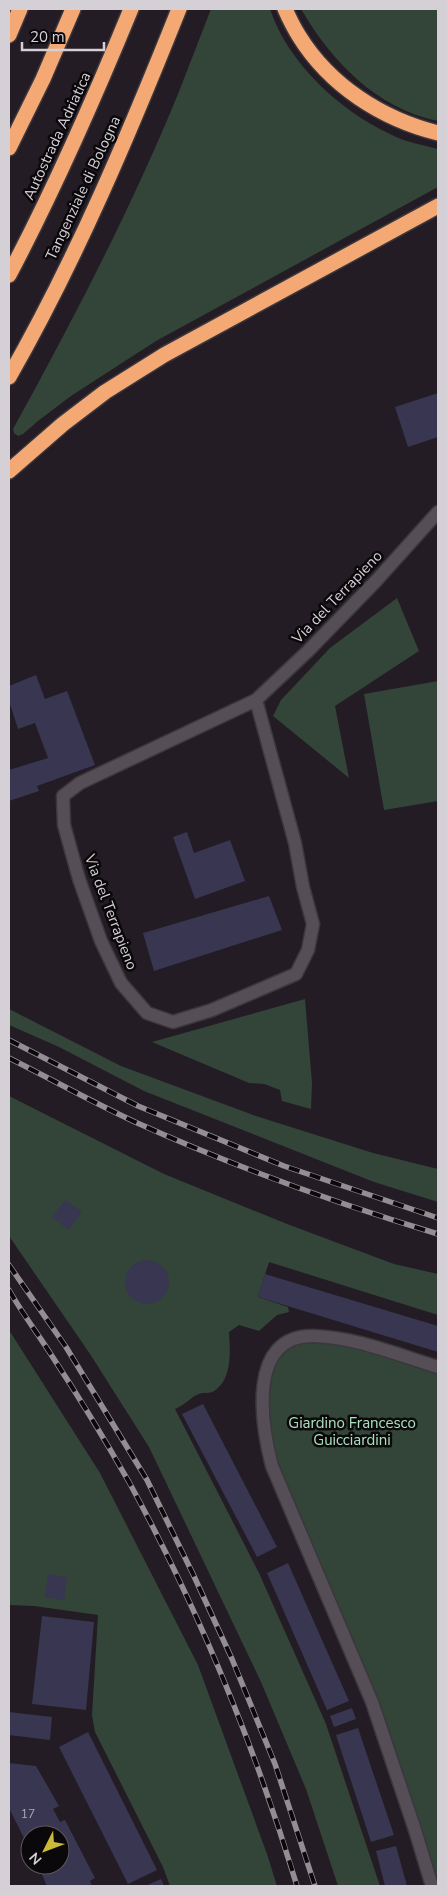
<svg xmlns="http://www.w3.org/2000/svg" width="447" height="1895" font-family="'Nunito Sans',sans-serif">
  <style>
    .green { fill: #334438 }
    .building { fill: #383651 }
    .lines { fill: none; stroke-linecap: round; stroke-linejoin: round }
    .service-casing { stroke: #3c373d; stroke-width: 15 }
    .motorway-casing { stroke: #3c373d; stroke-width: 18 }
    .service { stroke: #564e57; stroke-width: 12 }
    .motorway { stroke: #f4a975; stroke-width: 15 }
    .rail-casing { stroke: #948e94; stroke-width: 5.5 }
    .rail { stroke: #0b080b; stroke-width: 4; stroke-dasharray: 11; stroke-linecap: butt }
    .labels { text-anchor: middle; stroke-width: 5; stroke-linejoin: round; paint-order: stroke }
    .number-label { font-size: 12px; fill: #aeaab4 }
    .street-label { font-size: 15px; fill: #d5d0d5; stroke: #0b080b }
    .park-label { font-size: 15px; fill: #aae1bc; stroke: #0b080b }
  </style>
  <rect width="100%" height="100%" fill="#231c24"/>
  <path class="green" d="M211 9H270C288 63 339 110 390 134 405 142 422 145 438 149V187L156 341 71 396 38 421 23 434 18 436 14 433 13 429C73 320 131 209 178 94 189 66 200 37 211 9Z
    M301 9H438V121C376 108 332 62 301 9Z
    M397 598 419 651 335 706 349 778 273 716 281 700 330 648Z
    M438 681V801L384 810 364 694Z
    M305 999 312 1083 311 1109 282 1101 280 1090 264 1084 249 1083 152 1042Z
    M9 1009 121 1066 256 1116 373 1153 438 1169V1202L374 1182 144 1091 59 1047 9 1025Z
    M9 1096 164 1174 287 1224 394 1264 438 1274V1315L269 1262 258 1297 288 1307 289 1312 277 1315 259 1331 239 1325 229 1332C230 1350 233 1379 214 1391 210 1394 204 1392 199 1394 191 1397 185 1405 175 1409L259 1573 326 1724 380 1886H338L306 1789 261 1682 149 1447 90 1354 9 1236Z
    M9 1330 100 1473 198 1665 267 1854 277 1886H170L163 1867 95 1732 92 1715 98 1615 34 1606 9 1605Z
    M311 1336 438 1367V1886H432L390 1753 277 1480 263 1401 276 1351Z"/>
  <path class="building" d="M438 393V437L408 447 395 407Z
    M36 675 45 699 67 691 95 765 37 786 39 791 9 801V770L48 758 35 723 18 729 9 701V686Z
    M187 832 194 853 230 840 245 881 195 899 173 837Z
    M269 896 282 930 154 971 143 933Z
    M65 1200 82 1212 69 1230 52 1217Z
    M125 1282a22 22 0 1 1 44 0a22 22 0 1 1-44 0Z
    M265 1274 438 1326V1352L258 1297Z
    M203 1404 277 1547 257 1557 182 1414Z
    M288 1563 349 1701 327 1710 267 1573Z
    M48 1574 67 1577 64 1600 45 1597Z
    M42 1616 94 1622 86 1710 32 1704Z
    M352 1708 356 1719 334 1727 330 1716Z
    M9 1712 52 1717 50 1740 9 1735Z
    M358 1728 394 1835 371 1842 336 1735Z
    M88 1732 157 1870 128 1884 59 1747Z
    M9 1763 36 1766 59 1806 53 1809 60 1822 65 1820 95 1878 90 1881 92 1886H47L38 1865H60V1835H30V1850L9 1808Z
    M396 1846 407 1886H385L376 1851Z
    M161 1879 164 1886H145Z"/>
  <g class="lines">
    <defs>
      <path id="service" d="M256 700 295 843 303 887 313 924 308 950 296 974 212 1010 173 1022 147 1013 121 983 101 941 79 879 64 825 63 796 80 783 256 700 308 651 376 581 438 512
        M432 1886 415 1830 372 1702 272 1466C261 1424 247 1335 313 1336 356 1337 398 1355 438 1367"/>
      <path id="motorway" d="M285 9C289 18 294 28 299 36 330 86 382 119 438 133
        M9 35 20 9
        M9 148 43 79 73 9
        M9 275C55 188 94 99 131 9
        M9 377C76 260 129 134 179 9
        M9 471 63 424 105 392 164 355 438 206"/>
    </defs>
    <use href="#service" class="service-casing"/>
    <use href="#motorway" class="motorway-casing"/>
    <use href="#service" class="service"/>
    <use href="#motorway" class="motorway"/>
    <defs>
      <path id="rail" d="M9 1040 138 1106 284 1166 438 1218
        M9 1058C51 1079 92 1102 135 1122 233 1166 335 1203 438 1234
        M9 1265 66 1347 147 1480 193 1574 232 1659 275 1764 315 1886
        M9 1290C22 1313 38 1334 52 1356 79 1397 105 1440 129 1482 199 1610 255 1747 297 1886"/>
    </defs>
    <use href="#rail" class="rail-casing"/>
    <use href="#rail" class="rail"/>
  </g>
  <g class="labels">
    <g class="number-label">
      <text x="28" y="1818">17</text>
    </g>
    <g class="street-label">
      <text transform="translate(57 136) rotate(-65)" y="5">Autostrada Adriatica</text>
      <text transform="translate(83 188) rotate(-65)" y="5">Tangenziale di Bologna</text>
      <text transform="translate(337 597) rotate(-46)" y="5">Via del Terrapieno</text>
      <text transform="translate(111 912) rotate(69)" y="5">Via del Terrapieno</text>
    </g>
    <g class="park-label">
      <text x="352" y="1428">Giardino Francesco<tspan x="352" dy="17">Guicciardini</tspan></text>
    </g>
  </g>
  <rect width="447" height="1895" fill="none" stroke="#d5d0d5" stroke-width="20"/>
  <g transform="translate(45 1850) rotate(228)"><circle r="24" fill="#0b080b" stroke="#5c585c"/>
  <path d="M0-4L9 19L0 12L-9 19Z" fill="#cdb938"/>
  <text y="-8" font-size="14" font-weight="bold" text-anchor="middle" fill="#d5d0d5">N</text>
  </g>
  <path d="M22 42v8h82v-8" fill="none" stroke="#d5d0d5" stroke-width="2.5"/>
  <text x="30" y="42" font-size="15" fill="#d5d0d5" stroke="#0b080b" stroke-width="4" paint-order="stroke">20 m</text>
</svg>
